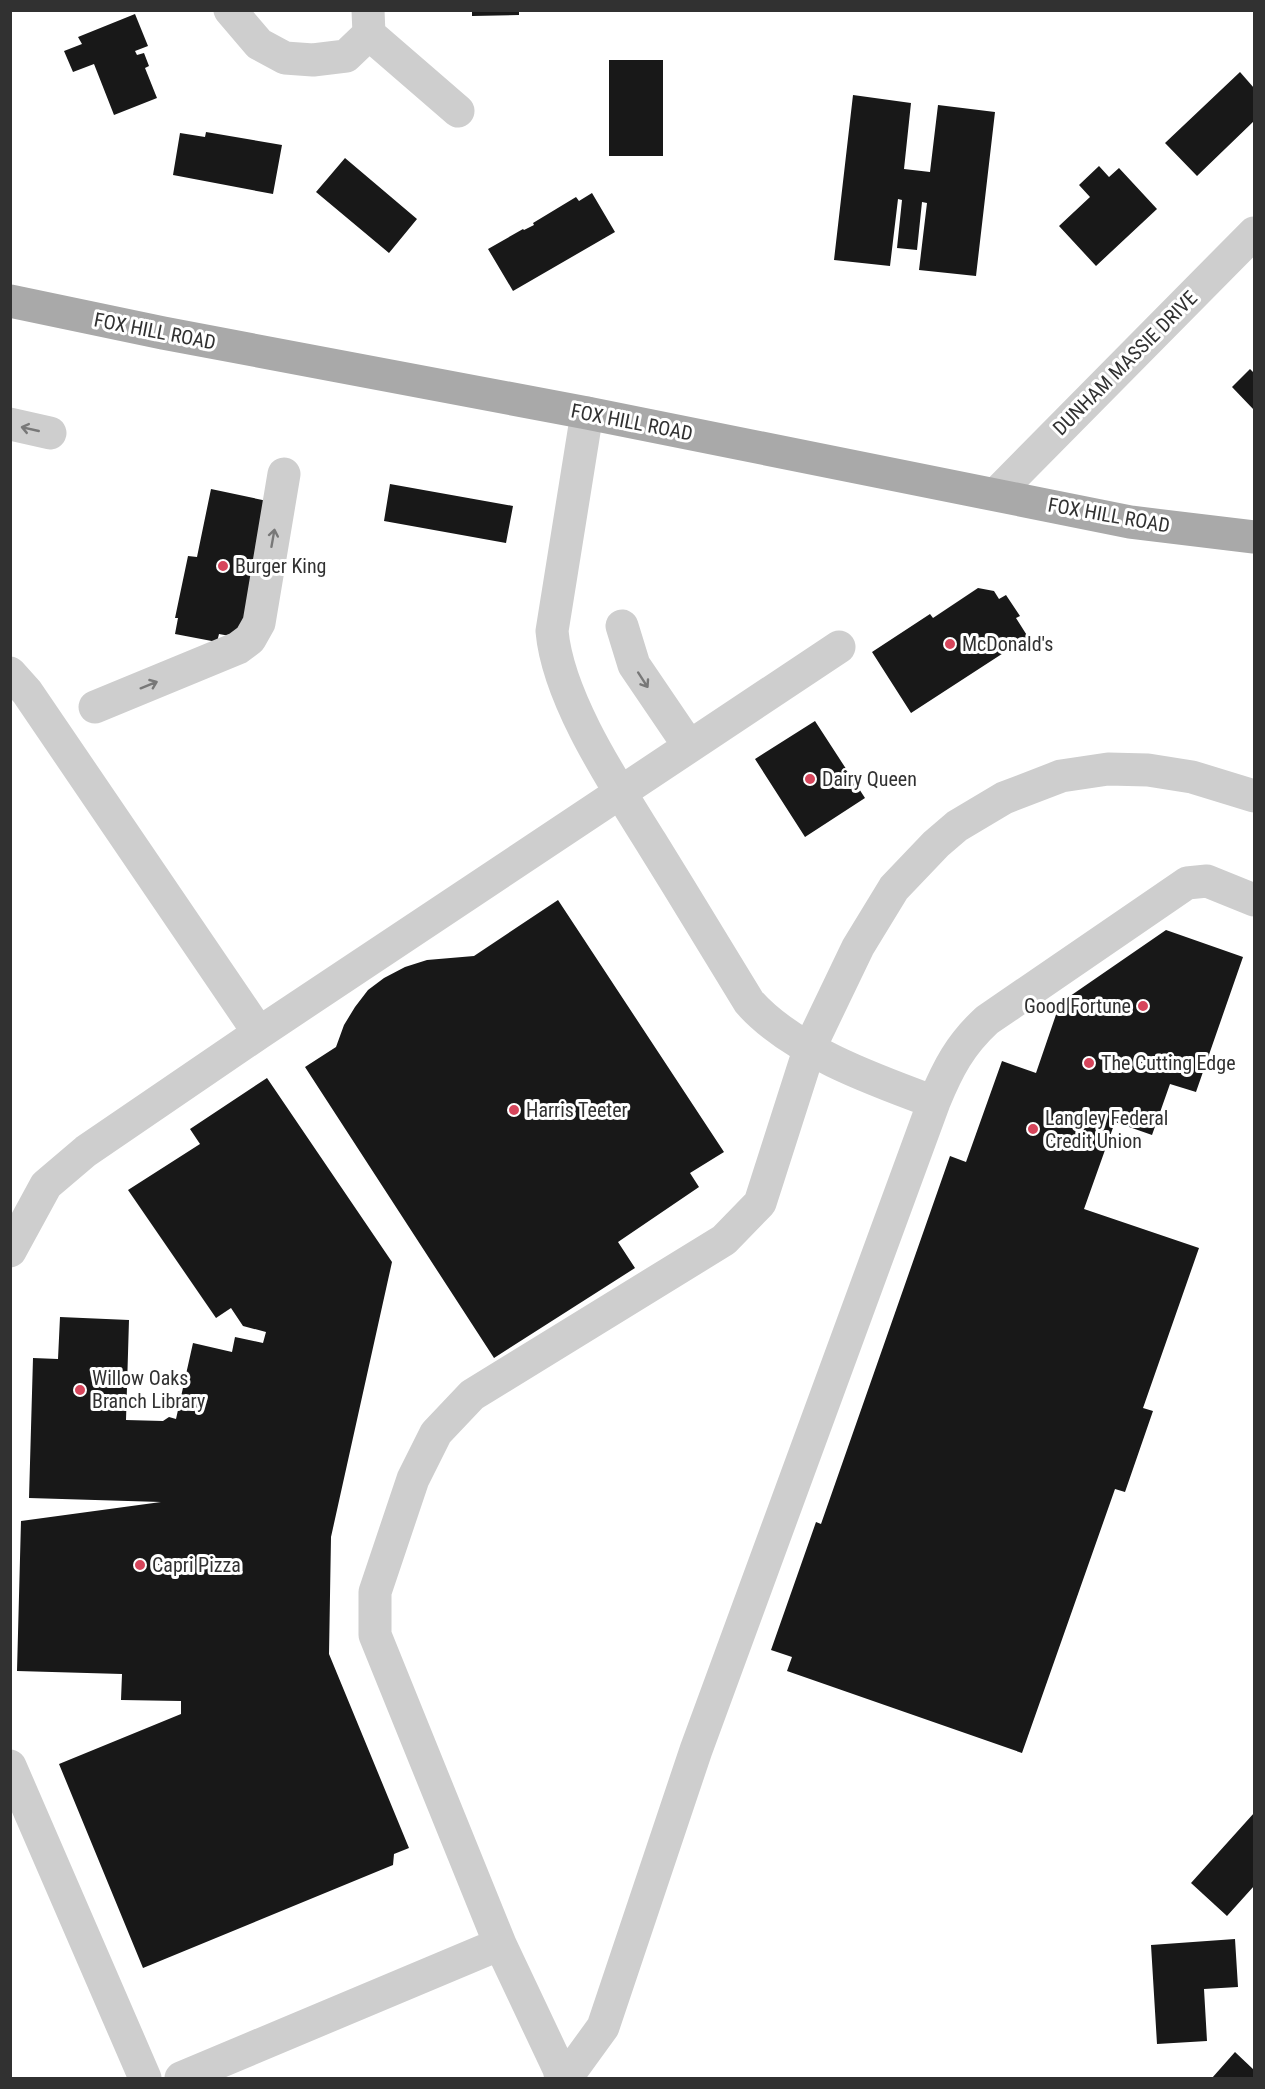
<svg xmlns="http://www.w3.org/2000/svg" width="1265" height="2089" font-family="'Roboto Condensed',sans-serif">
  <style>
    .building { fill: #181818 }
    .lines { fill: none; stroke-linecap: round; stroke-linejoin: round }
    .minor { stroke: #cecece; stroke-width: 33 }
    .major { stroke: #a9a9a9; stroke-width: 33 }
    .oneway { stroke: #787878 }
    .poi-dot { fill: #d6455b; stroke: #fff; stroke-width: 2 }
    .labels { text-anchor: middle; stroke-width: 6; stroke-linejoin: round; paint-order: stroke }
    .street-label { font-size: 20px; fill: #313131; stroke: #fff }
    .poi-label { font-size: 20px; fill: #313131; stroke: #fff; text-anchor: start }
  </style>
  <rect width="100%" height="100%" fill="#fff"/>
  <path class="building" d="M472 10H519V15L472 16Z
    M135 14 148 46 135 51 137 55 144 53 149 66 145 68 157 98 114 115 94 64 73 72 64 51 82 44 78 37Z
    M609 60H663V156H609Z
    M1240 72 1254 88V121L1197 176 1165 143Z
    M853 95 911 103 904 169 930 172 938 105 995 112 976 276 919 270 927 203 922 202 917 250 897 248 902 200 898 199 890 266 834 260Z
    M206 132 282 145 273 194 173 175 180 133 205 137Z
    M345 158 417 219 389 253 316 192Z
    M1099 166 1109 177 1119 168 1157 209 1096 266 1059 226 1090 197 1079 185Z
    M592 193 615 232 513 291 488 249 523 229 524 230 534 225 533 223 576 197 579 201Z
    M1250 369 1254 373V410L1232 387Z
    M390 484 513 506 506 543 384 521Z
    M211 489 272 502 246 639 219 634 217 642 175 634 178 618H175L188 556 197 557Z
    M978 588 994 591 999 599 1006 595 1020 616 1016 618 1028 637 911 713 872 652 930 614 933 618Z
    M815 721 865 798 805 837 755 759Z
    M558 900 724 1152 690 1173 699 1187 618 1242 635 1268 494 1358 305 1067 336 1047 344 1025 355 1007 368 990 384 978 405 967 427 960 474 956Z
    M1166 930 1243 957 1196 1092 1170 1084 1152 1135 1115 1122 1084 1209 1199 1248 1143 1408 1153 1411 1125 1492 1115 1489 1022 1753 787 1671 792 1657 771 1650 816 1522 821 1524 950 1156 966 1162 1002 1061 1036 1073 1060 1003Z
    M267 1078 392 1262 331 1537 329 1654 409 1848 394 1854 393 1865 143 1968 59 1764 181 1714V1701L121 1700 122 1674 17 1671 21 1521 161 1502 29 1498 33 1358 58 1359 60 1317 129 1320 126 1420 163 1421 169 1417 176 1419 193 1343 232 1352 235 1337 263 1343 266 1332 243 1326 231 1308 216 1318 128 1190 200 1144 190 1129Z
    M1254 1813V1886L1227 1916 1191 1883Z
    M1235 1939 1238 1987 1204 1989 1207 2041 1157 2044 1151 1945Z
    M1235 2052 1254 2070V2078H1212Z"/>
  <g class="lines">
    <path class="minor" d="M230 10 259 44 285 58 313 60 346 56 369 34 368 10
      M369 34 458 111
      M587 413 552 631C558 699 615 784 651 842 684 895 716 948 749 1002 791 1050 874 1080 934 1102
      M10 424 50 433
      M996 494 1254 233
      M622 626 634 665 689 746
      M10 673 27 692 259 1033
      M95 707 238 648 250 639 259 623 284 474
      M10 1251 46 1185 86 1151 259 1033 839 647
      M10 1766 145 2078
      M500 1944 375 1635V1592L413 1479 436 1433 472 1395 724 1240 760 1203 810 1047 858 947 894 888 936 844 957 826 1004 798 1061 776 1108 769 1148 770 1192 777 1254 796
      M181 2078 500 1944 559 2069 561 2078
      M566 2078 603 2027 696 1750 934 1102C948 1068 960 1045 987 1020L1187 883 1207 881 1254 900"/>
    <path class="major" d="M10 301 163 333 587 413 1130 522 1254 537"/>
  </g>
  <defs><path id="oneway-shaft" d="M-6 0H5M1.5-3L5.5 0L1.5 3" fill="none" stroke-width="1.6" stroke-linecap="round" stroke-linejoin="round" transform="scale(1.5)"/></defs>
  <g class="oneway">
    <use href="#oneway-shaft" transform="translate(30 429) rotate(-167)"/>
    <use href="#oneway-shaft" transform="translate(273 538) rotate(-80)"/>
    <use href="#oneway-shaft" transform="translate(643 680) rotate(57)"/>
    <use href="#oneway-shaft" transform="translate(149 685) rotate(-22)"/>
  </g>
  <g class="poi-dot">
    <circle cx="223" cy="566" r="6"/>
    <circle cx="950" cy="644" r="6"/>
    <circle cx="810" cy="779" r="6"/>
    <circle cx="1143" cy="1006" r="6"/>
    <circle cx="1089" cy="1063" r="6"/>
    <circle cx="514" cy="1110" r="6"/>
    <circle cx="1033" cy="1129" r="6"/>
    <circle cx="80" cy="1390" r="6"/>
    <circle cx="140" cy="1565" r="6"/>
  </g>
  <g class="labels">
    <g class="street-label">
      <text transform="translate(155 331) rotate(11)" y="7">FOX HILL ROAD</text>
      <text transform="translate(1125 363) rotate(-45)" y="7">DUNHAM MASSIE DRIVE</text>
      <text transform="translate(632 422) rotate(11)" y="7">FOX HILL ROAD</text>
      <text transform="translate(1109 515) rotate(10)" y="7">FOX HILL ROAD</text>
    </g>
    <g class="poi-label">
      <text x="235" y="573">Burger King</text>
      <text x="962" y="651">McDonald's</text>
      <text x="822" y="786">Dairy Queen</text>
      <text x="1131" y="1013" text-anchor="end">Good Fortune</text>
      <text x="1101" y="1070">The Cutting Edge</text>
      <text x="526" y="1117">Harris Teeter</text>
      <text x="1045" y="1125">Langley Federal<tspan x="1045" dy="23">Credit Union</tspan></text>
      <text x="92" y="1385">Willow Oaks<tspan x="92" dy="23">Branch Library</tspan></text>
      <text x="152" y="1572">Capri Pizza</text>
    </g>
  </g>
  <rect width="1265" height="2089" fill="none" stroke="#313131" stroke-width="24"/>
</svg>
